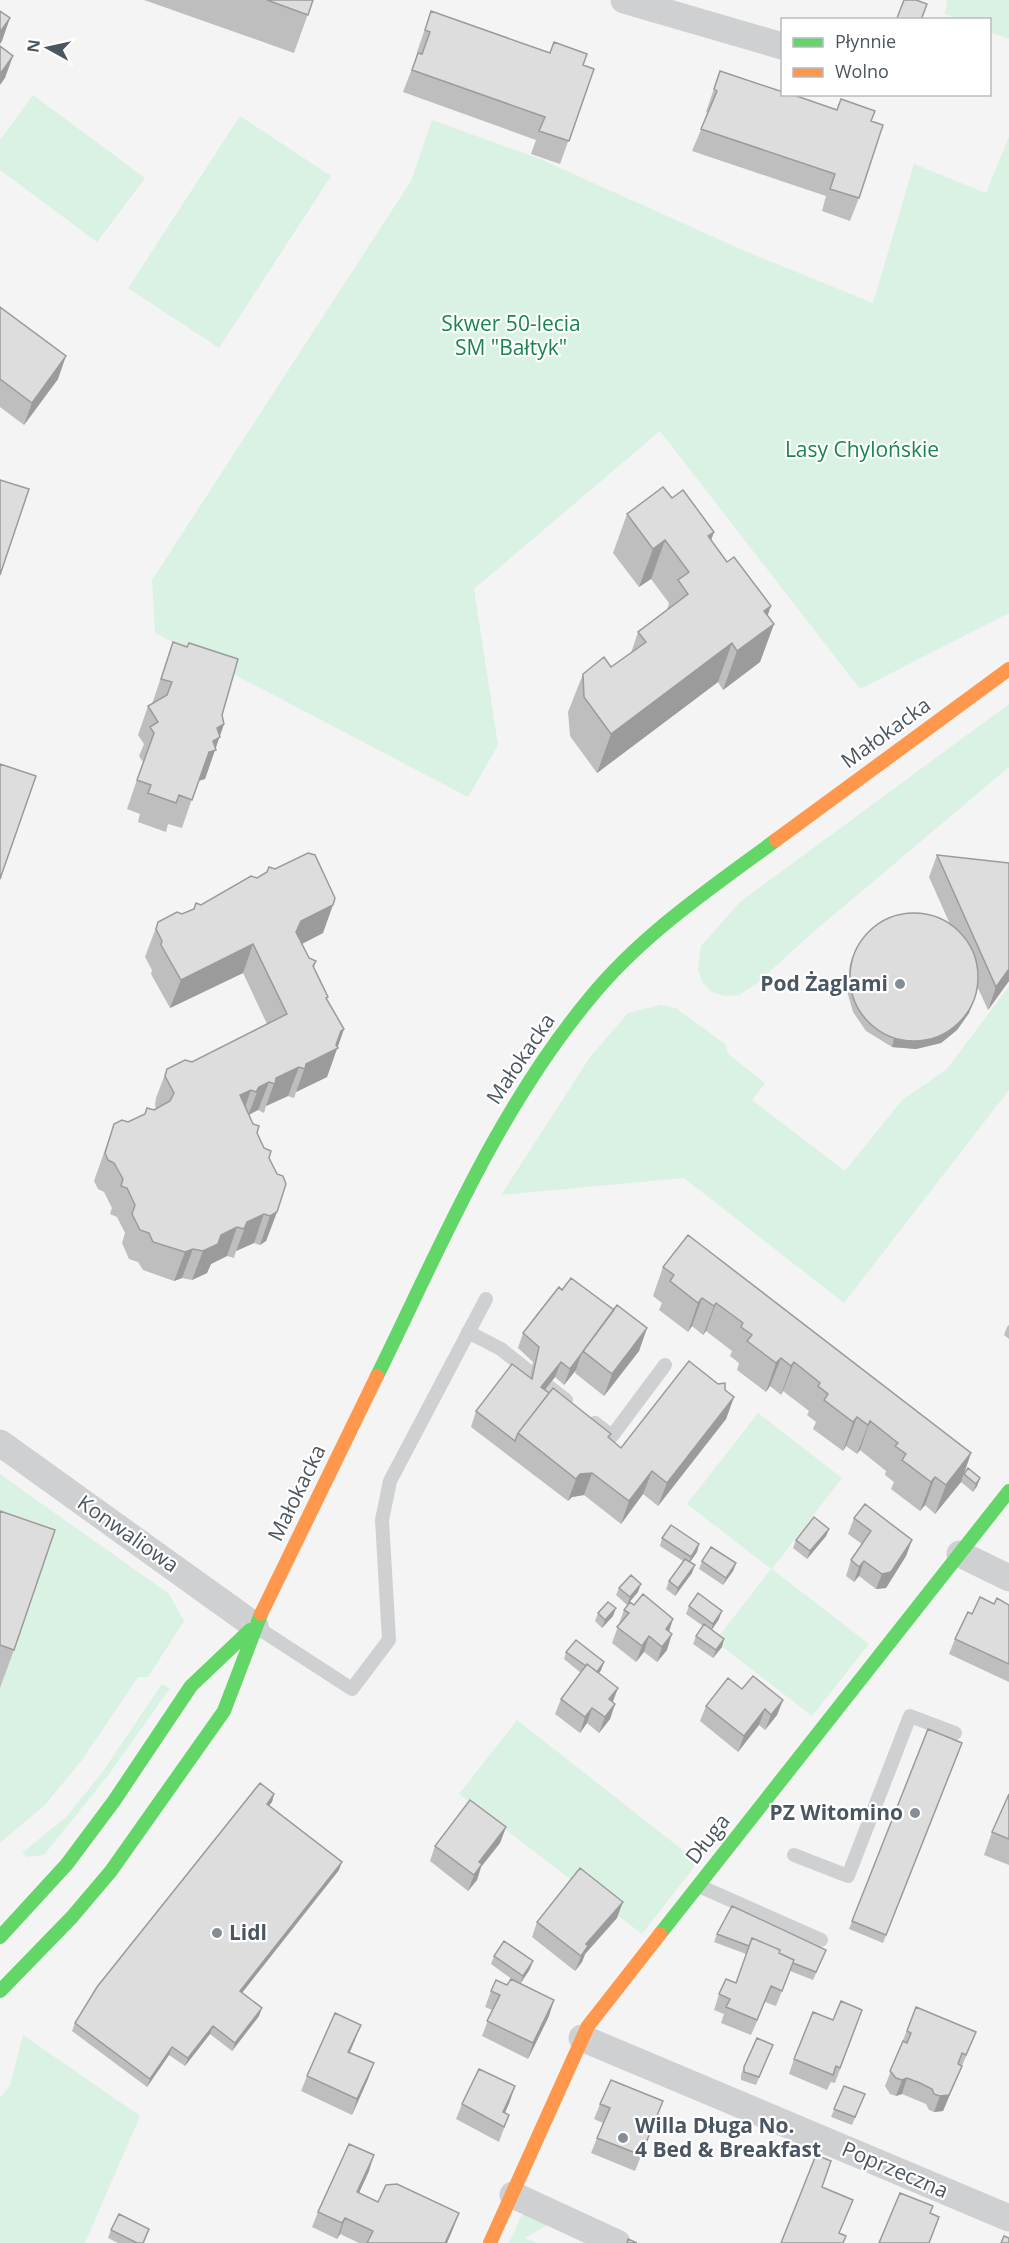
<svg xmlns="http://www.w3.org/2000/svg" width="1009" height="2243" font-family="'Open Sans',sans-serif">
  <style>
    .green { fill: #d9f2e3 }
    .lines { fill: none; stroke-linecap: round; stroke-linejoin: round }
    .lane { stroke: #ced0d2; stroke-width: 14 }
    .street { stroke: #ced0d2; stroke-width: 27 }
    .fast { stroke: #63d668; stroke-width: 14 }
    .slow { stroke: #ff974d; stroke-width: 14 }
    .wall { fill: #bebebf }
    .shaded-wall { fill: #9b9b9b }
    .building { fill: #ddddde; stroke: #9b9b9b; stroke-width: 1.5 }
    .poi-dot { fill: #868d94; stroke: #fff; stroke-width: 2 }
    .labels { text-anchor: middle; stroke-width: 4.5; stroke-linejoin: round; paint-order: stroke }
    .park-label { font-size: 21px; fill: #17864f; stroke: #fff }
    .street-label { font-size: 21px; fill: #4a5661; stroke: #fff }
    .poi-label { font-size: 21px; font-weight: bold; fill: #4a5661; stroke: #fff; text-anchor: end }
  </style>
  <rect width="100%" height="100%" fill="#f4f4f4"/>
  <path class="green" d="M947 0H1009V39L990 32V20L959 19 945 14Z
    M33 95 145 178 97 242 0 170V140Z
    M240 116 331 176 219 348 128 288Z
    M432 120 540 159 747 252 873 303 914 164 986 193 1009 137V613L860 689 660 431 474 589 498 745 468 797 155 633 152 580 411 181Z
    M1009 704V767L811 934 756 984 739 995 724 996 712 992 702 982 698 970 701 946 740 902Z
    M1009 986V1090L844 1303 684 1178 501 1195 590 1057 628 1013 660 1005 676 1008 726 1045 728 1054 765 1083 752 1100 845 1171 902 1100 947 1069Z
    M758 1413 842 1478 772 1569 869 1644 812 1716 715 1641 771 1569 687 1504Z
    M0 1474 169 1594 184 1621 148 1677H138L82 1760 45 1805 0 1843Z
    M162 1684 170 1688 110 1773 44 1855 27 1857 22 1853 66 1817 101 1774Z
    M517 1720 698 1862 642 1934 459 1794Z
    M23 2035 140 2116 85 2243H0V2098L10 2085Z
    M523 2212 553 2222 525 2238 537 2243H509Z"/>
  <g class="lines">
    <path class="lane" d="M468 1332 501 1349 531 1373
      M548 1386 566 1400
      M595 1423 612 1436 665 1365
      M255 1626 352 1689 389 1640 382 1520 390 1481 486 1299
      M794 1855 848 1876 910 1716 955 1733
      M699 1886 821 1940"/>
    <path class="street" d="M624 0 782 46
      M0 1443 255 1626
      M960 1554 1009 1578
      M582 2038 1009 2218
      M513 2195 617 2243"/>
    <path class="fast" d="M377 1376C441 1246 497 1110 590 998 641 935 711 888 776 840
      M660 1934 1009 1491
      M0 1937 67 1864 114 1801 191 1686 250 1630
      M0 1991 72 1917 111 1871 224 1711 261 1614"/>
    <path class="slow" d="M776 840 1009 669
      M261 1614 377 1376
      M490 2243 588 2026 660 1934"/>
  </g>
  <path class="wall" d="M144 0H313L294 53Z
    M431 11 594 69 560 164 531 154 536 140 403 92 418 53 422 54 417 52Z
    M720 71 871 121 859 198 850 221 822 211 826 196 692 151 708 113 706 112Z
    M0 307 58 379 24 425 0 407Z
    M672 498 714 532 711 540 774 624 760 662 723 690 718 682 597 773 570 736 568 712 583 674 611 667 631 653 638 632 667 610 669 603 651 579 639 587 613 553 627 514Z
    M173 642 222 715 224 724 205 779 198 781 182 828 168 824 166 832 138 822 140 814 127 809 143 762 139 756 144 744 138 735 148 706 152 704Z
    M937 855 1009 863V981L988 1010 977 986 969 1013 957 1030 941 1043 916 1049 892 1047 866 1031 853 1012 847 991 850 964 853 956 949 922 929 877Z
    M269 867 323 933 302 944 309 958 316 961 314 968 327 1000 344 1029 327 1077 296 1092 294 1098 288 1096 266 1106 264 1113 258 1110 249 1115 269 1158 277 1212 266 1241 260 1245 254 1243 236 1251 234 1258 227 1256 211 1264 207 1273 192 1280 182 1278 174 1281 143 1270 138 1262 129 1259 122 1243 125 1233 117 1217 110 1214 112 1208 104 1192 98 1189 94 1181 114 1124 128 1122 156 1108 155 1105 156 1098 167 1069 192 1062 267 1024 243 973 170 1008 151 974 152 970 145 957 158 922 182 914 257 878 267 873Z
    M663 1267 971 1453 964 1474 980 1478 977 1486 973 1492 961 1482 935 1514 925 1505 920 1511 891 1489 894 1482 885 1475 886 1471 860 1450 857 1454 846 1446 843 1451 813 1429 816 1422 807 1415 809 1411 783 1391 781 1395 770 1386 766 1392 737 1370 739 1363 730 1356 732 1351 706 1331 703 1335 692 1326 688 1332 659 1310 662 1303 653 1296Z
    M562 1290 614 1310 647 1328 639 1351 604 1396 575 1373 576 1370 564 1385 555 1377 545 1390 621 1448 725 1390 734 1397 726 1419 658 1506 643 1494 621 1524 584 1495 572 1497 568 1501 471 1427 476 1411 530 1378 533 1362 518 1348 523 1333Z
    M1009 1325V1339L1004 1335 1007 1327Z
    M0 1511 14 1650 0 1688Z
    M854 1518 912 1540 906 1556 886 1588 876 1589 859 1576 854 1582 846 1576 851 1560 862 1544 848 1534Z
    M829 1529 826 1536 807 1559 793 1548 796 1540Z
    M662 1538 699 1544 697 1552 690 1562 692 1573 675 1596 666 1589 669 1581 683 1561 660 1546Z
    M702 1561 736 1563 733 1571 723 1585 699 1569Z
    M619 1588 638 1592 627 1605 616 1595Z
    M994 1604 1009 1605V1682L949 1654 955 1639 972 1614Z
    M689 1606 719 1619 712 1630 722 1647 713 1658 693 1644 696 1636 703 1626 686 1614Z
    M624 1610 669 1631 667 1650 657 1662 644 1652 636 1662 612 1643Z
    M598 1613 613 1616 602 1628 595 1621Z
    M566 1652 604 1662 601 1670 599 1673 618 1688 613 1702 615 1704 610 1719 599 1733 587 1723 580 1733 555 1714 561 1699 581 1673 564 1659Z
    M742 1689 783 1700 777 1715 765 1730 759 1725 738 1752 700 1721 706 1706Z
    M928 1729 962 1743 883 1943 849 1929Z
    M274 1794 272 1802 269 1805 339 1870 242 1993 259 2016 232 2051 210 2034 185 2066 169 2055 147 2087 72 2031 75 2023Z
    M1009 1794V1865L984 1855 992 1832Z
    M506 1827 500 1843 481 1867 477 1880 468 1891 430 1861 435 1846Z
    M617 1918 585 1954 582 1962 575 1971 532 1937 537 1922Z
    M717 1934 823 1958 813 1980 790 1971 776 2006 765 2002 751 2035 721 2023 724 2014 714 2010 719 1994 736 1983 746 1954 714 1942Z
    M494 1956 530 1969 520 1984 549 2016 528 2059 482 2036 492 2010 485 2007 491 1991 516 1982 491 1964Z
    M916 2007 970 2047 943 2111 934 2112 929 2110 926 2104 902 2094 896 2096 890 2094 885 2086Z
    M862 2010 835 2083 831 2082 827 2090 789 2074 794 2059 833 2020Z
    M355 2040 350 2052 368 2079 352 2115 301 2091 307 2076Z
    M773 2045 756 2085 741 2080V2075L744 2067Z
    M844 2086 865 2094 852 2125 831 2117Z
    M510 2101 505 2113 509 2115 499 2142 456 2119 462 2104Z
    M663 2101 635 2171 591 2153 603 2123 594 2119 600 2104Z
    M369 2171 359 2193 378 2202 459 2213 447 2243H359L340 2234 337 2239 312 2227 318 2212Z
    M149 2229 144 2243H118L108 2238 111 2230Z"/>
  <path class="shaded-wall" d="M10 18 2 41 0 44V32Z
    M13 56 5 78 0 85V74Z
    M66 356 58 379 24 425 32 403Z
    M714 532 700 570 708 536Z
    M665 540 651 579 639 587 653 549Z
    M771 606 761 634 774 624 760 662 723 690 737 651 764 611Z
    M732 643 718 682 597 773 611 734Z
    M224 724 205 779 198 781 217 728Z
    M333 905 323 933 290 950 301 921Z
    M253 944 243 973 170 1008 181 980Z
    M1009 969V981L988 1010 996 987Z
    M972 1005 969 1013 957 1030 941 1043 916 1049 892 1047 894 1039Z
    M344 1029 327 1077 296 1092 306 1064 341 1031Z
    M299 1067 288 1096 266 1106 276 1078Z
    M269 1082 258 1110 248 1115 246 1121 259 1087Z
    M251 1090 241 1119 240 1095Z
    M277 1212 266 1241 260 1245 270 1216Z
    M264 1214 254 1243 236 1251 247 1222Z
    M237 1227 227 1256 211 1264 207 1273 192 1280 203 1251 221 1235Z
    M193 1249 182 1278 174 1281 185 1252Z
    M702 1298 692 1326 688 1332 698 1303Z
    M716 1303 706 1331 703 1335 714 1306Z
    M647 1328 639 1351 604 1396 612 1374Z
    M581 1355 576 1370 564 1385 570 1369Z
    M781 1358 770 1386 766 1392 776 1363Z
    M561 1362 555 1377 535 1402 541 1387Z
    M794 1362 783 1391 781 1395 791 1366Z
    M734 1397 726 1419 658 1506 667 1483Z
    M857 1417 846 1446 843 1451 853 1422Z
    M870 1421 860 1450 857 1454 868 1425Z
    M971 1453 961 1482 935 1514 946 1485Z
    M652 1471 643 1494 621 1524 629 1501Z
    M592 1473 584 1495 572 1497 568 1501 576 1479 580 1474Z
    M935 1477 925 1505 920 1511 931 1482Z
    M980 1478 977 1486 973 1492 976 1484Z
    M829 1529 826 1536 807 1559 810 1551Z
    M912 1540 906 1556 886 1588 876 1589 882 1574Z
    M699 1544 697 1552 688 1565 691 1557Z
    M864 1561 859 1576 854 1582 859 1567Z
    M736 1563 733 1571 723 1585 726 1578Z
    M695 1565 692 1573 675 1596 678 1588Z
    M641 1584 638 1592 627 1605 630 1597Z
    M616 1608 613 1616 602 1628 605 1620Z
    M722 1611 719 1619 710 1632 713 1624Z
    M673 1619 668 1635 666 1629Z
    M672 1634 667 1650 657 1662 662 1647Z
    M649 1636 644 1652 636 1662 642 1646Z
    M724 1639 722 1647 713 1658 716 1650Z
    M604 1662 601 1670 593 1682 595 1674Z
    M618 1688 612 1703 609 1699Z
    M783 1700 777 1715 765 1730 771 1715Z
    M615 1704 610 1719 599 1733 605 1717Z
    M592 1708 587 1723 580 1733 585 1717Z
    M765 1709 759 1725 738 1752 744 1736Z
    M274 1794 272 1802 264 1812 267 1804Z
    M506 1827 500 1843 481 1867 477 1880 468 1891 479 1862Z
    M342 1862 339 1870 237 1999 240 1991Z
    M623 1902 617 1918 585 1954 582 1962 575 1971 586 1944Z
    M533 1961 530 1969 520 1984 523 1976Z
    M771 1986 765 2002 751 2035 757 2020Z
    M554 2000 549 2016 528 2059 533 2043Z
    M262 2008 259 2016 232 2051 235 2043Z
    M361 2025 355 2040 343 2067 348 2052Z
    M213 2026 210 2034 185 2066 188 2058Z
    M172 2047 169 2055 147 2087 150 2079Z
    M374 2063 368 2079 352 2115 357 2099Z
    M962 2066 943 2111 934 2112 940 2096Z
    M907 2078 902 2094 896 2096 902 2080Z
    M515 2086 510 2101 500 2124 503 2112Z
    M374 2155 369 2171 352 2208 357 2192Z
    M459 2213 453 2229 447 2243H445Z
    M345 2218 340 2234 337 2239 342 2223Z"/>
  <path class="building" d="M267 0H313L308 15Z
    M904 0H916L927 4 921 20H902L897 18Z
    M0 11 10 18 0 32Z
    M431 11 550 53 554 42 587 54 583 65 594 69 569 141 539 131 545 117 412 70 418 53 422 54 430 32 425 30Z
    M0 46 13 56 0 74Z
    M720 71 783 92V94H791L837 110 841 99 875 111 871 121 883 125 859 198 830 189 835 174 701 129 717 91 714 89Z
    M0 307 66 356 32 403 0 379Z
    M0 480 29 489 0 575Z
    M663 487 672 498 683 490 714 532 708 536 727 562 734 557 771 606 764 611 774 624 737 651 732 643 611 734 584 697 583 674 604 657 611 667 646 642 638 632 688 594 678 580 689 572 665 540 653 549 627 514Z
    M173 642 187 647 189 643 238 659 222 715 224 724 217 728 220 737 213 741 216 750 209 752 192 800 179 795 176 803 148 793 151 785 137 780 154 733 150 727 158 722 148 706 167 695 172 682 161 679Z
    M0 764 36 776 0 879Z
    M308 853 315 855 335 898 333 905 301 921 296 932 309 958 316 961 313 966 328 997 326 998 344 1029 341 1031 336 1045 338 1048 306 1064 305 1069 299 1067 276 1078 275 1084 269 1082 259 1087 256 1092 251 1090 240 1095 253 1124 259 1126 257 1133 264 1148 271 1151 269 1158 277 1174 283 1176 286 1184 277 1212 270 1216 264 1214 247 1222 244 1229 237 1227 221 1235 218 1244 203 1251 193 1249 185 1252 153 1242 149 1233 140 1230 132 1214 135 1205 127 1188 121 1186 123 1179 114 1163 108 1160 105 1153 114 1124 122 1120 128 1122 145 1114 147 1108 154 1110 170 1101 174 1093 165 1076 167 1069 185 1060 192 1062 287 1014 253 944 181 980 161 945 162 941 156 929 158 922 177 912 182 914 194 909 196 903 201 905 251 876 257 878 267 872 269 867 275 869Z
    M937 855 1009 863V969L996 987Z
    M850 977a64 64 0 1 1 128 0a64 64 0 1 1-128 0Z
    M688 1235 971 1453 946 1485 935 1477 931 1482 902 1460 906 1454 895 1446 898 1443 870 1421 868 1425 857 1417 853 1422 824 1400 828 1394 818 1386 820 1383 794 1362 791 1366 781 1358 776 1363 747 1341 752 1335 741 1327 743 1323 716 1303 714 1306 702 1298 698 1303 670 1281 674 1275 663 1267Z
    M571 1278 614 1310 570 1369 561 1362 541 1387 549 1393 518 1433 515 1441 476 1411 512 1364 532 1379 539 1347 523 1333 559 1287 562 1290Z
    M617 1305 647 1328 612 1374 583 1351Z
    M689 1361 718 1384 725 1383V1390L734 1397 667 1483 652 1471 629 1501 592 1473 580 1474 576 1479 518 1433 553 1388 611 1434 608 1437 621 1448Z
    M968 1468 980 1478 976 1484 964 1474Z
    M865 1504 912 1540 891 1572 882 1574 864 1561 859 1567 851 1560 871 1531 854 1518Z
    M0 1511 55 1530 14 1650 0 1645Z
    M814 1517 829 1529 810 1551 796 1540Z
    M671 1525 699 1544 691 1557 662 1538Z
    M711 1547 736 1563 726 1578 702 1561Z
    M685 1559 695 1565 678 1588 669 1581Z
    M631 1575 641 1584 630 1597 619 1588Z
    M698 1593 722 1611 713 1624 689 1606Z
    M643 1594 673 1619 666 1629 672 1634 662 1647 649 1636 642 1646 617 1627 629 1613 624 1610 630 1602 634 1605Z
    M980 1597 994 1604 997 1598 1009 1605V1664L955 1639 968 1612 972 1614Z
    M608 1602 616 1608 605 1620 598 1613Z
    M704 1624 724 1639 716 1650 696 1636Z
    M576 1640 604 1662 597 1672 587 1664 586 1666 566 1652Z
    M587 1664 618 1688 609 1699 615 1704 605 1717 592 1708 585 1717 561 1699Z
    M753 1676 783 1700 771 1715 765 1709 744 1736 706 1706 728 1678 742 1689Z
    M928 1729 962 1743 886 1935 852 1921Z
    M260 1783 274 1794 267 1804 342 1862 240 1991 262 2008 235 2043 213 2026 188 2058 172 2047 150 2079 75 2023 97 1987Z
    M1009 1794V1839L992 1832Z
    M470 1800 506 1827 479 1862 482 1864 474 1875 435 1846Z
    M580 1868 623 1902 586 1944 588 1946 581 1956 537 1922Z
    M732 1906 826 1950 816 1972 793 1963 794 1960 779 1953 780 1950 752 1938 749 1946 717 1934Z
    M752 1938 780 1950 779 1953 794 1960 782 1991 771 1986 757 2020 726 2007 730 1999 719 1994 726 1979 736 1983Z
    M504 1941 533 1961 523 1976 494 1956Z
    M511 1979 554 2000 533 2043 487 2021 500 1995 491 1991 496 1980 507 1985Z
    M841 2001 862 2010 840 2068 836 2066 833 2075 794 2059 813 2012 833 2020Z
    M916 2007 976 2032 966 2055 962 2053 958 2064 962 2066 949 2095 940 2096 934 2094 932 2089 920 2083 907 2078 902 2080 896 2078 890 2071 903 2041 907 2043 911 2033 907 2031Z
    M335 2013 361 2025 348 2052 374 2063 357 2099 307 2076Z
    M757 2038 773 2045 759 2077 744 2072V2067Z
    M479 2069 515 2086 503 2112 509 2115 504 2127 462 2104Z
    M611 2080 663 2101 641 2155 597 2138 610 2108 600 2104Z
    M844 2086 865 2094 855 2117 834 2109Z
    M349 2144 374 2155 357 2192 378 2202 386 2185 397 2184 459 2213 445 2243H367L373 2231 345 2218 342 2223 318 2212Z
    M816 2155 831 2161 822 2187 853 2200 839 2233 846 2236 843 2243H781Z
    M900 2193 933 2206 930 2213 939 2217 929 2243H879Z
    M119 2214 149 2229 143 2243H137L111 2230Z
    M1004 2236 1009 2238V2243H1001Z
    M628 2239 637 2243H627Z"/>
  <g class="poi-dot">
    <circle cx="900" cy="984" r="6"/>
    <circle cx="915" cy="1813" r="6"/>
    <circle cx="217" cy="1933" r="6"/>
    <circle cx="623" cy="2138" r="6"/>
  </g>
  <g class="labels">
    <g class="park-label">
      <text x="511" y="331">Skwer 50-lecia<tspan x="511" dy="24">SM "Bałtyk"</tspan></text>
      <text x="862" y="457">Lasy Chylońskie</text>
    </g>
    <g class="street-label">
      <text transform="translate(886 733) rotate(-36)" y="7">Małokacka</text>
      <text transform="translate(521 1059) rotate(-56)" y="7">Małokacka</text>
      <text transform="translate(297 1493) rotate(-64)" y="7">Małokacka</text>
      <text transform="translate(128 1534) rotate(35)" y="7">Konwaliowa</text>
      <text transform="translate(708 1839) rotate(-52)" y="7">Długa</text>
      <text transform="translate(895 2170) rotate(23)" y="7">Poprzeczna</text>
    </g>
    <g class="poi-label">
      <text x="888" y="991">Pod Żaglami</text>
      <text x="903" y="1820">PZ Witomino</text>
      <text x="229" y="1940" text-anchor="start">Lidl</text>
      <text x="635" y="2133" text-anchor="start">Willa Długa No.<tspan x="635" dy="24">4 Bed &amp; Breakfast</tspan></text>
    </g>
  </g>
  <rect x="781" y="18" width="210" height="78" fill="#ffffff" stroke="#b7bbc0" stroke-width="1.5"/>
  <rect x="793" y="38" width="30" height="9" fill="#63d668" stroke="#b7bbc0" stroke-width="1.5"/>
  <text x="835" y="48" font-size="18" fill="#4a5661">Płynnie</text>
  <rect x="793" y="68" width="30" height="9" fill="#ff974d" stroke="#b7bbc0" stroke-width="1.5"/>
  <text x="835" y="78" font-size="18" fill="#4a5661">Wolno</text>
  <g transform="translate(48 48) rotate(278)" stroke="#ffffff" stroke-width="4.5" paint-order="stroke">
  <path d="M0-4.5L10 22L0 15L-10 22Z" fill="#4a5661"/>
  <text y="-9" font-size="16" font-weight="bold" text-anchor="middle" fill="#4a5661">N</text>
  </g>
</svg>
